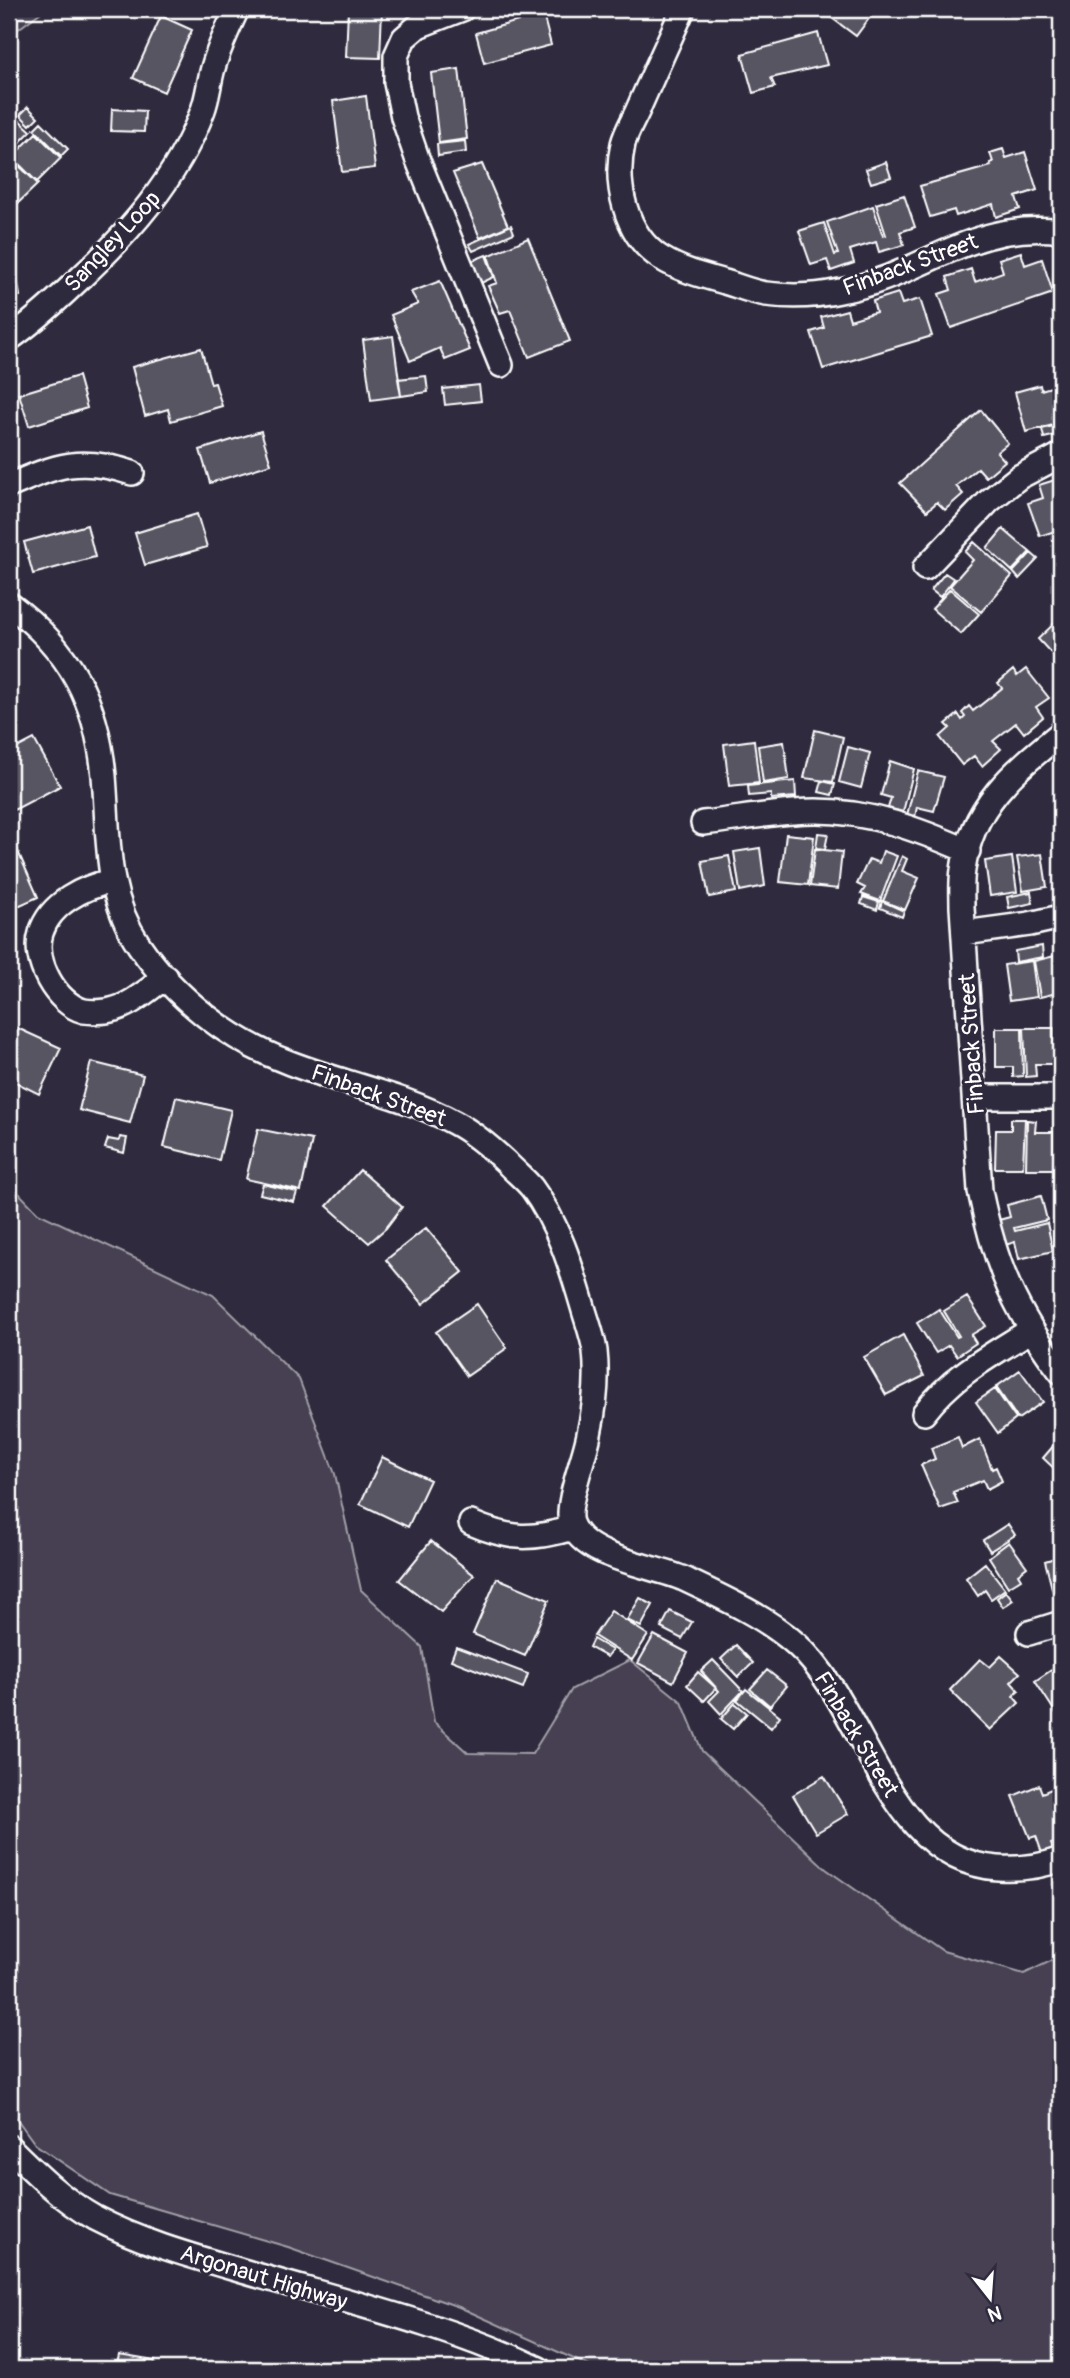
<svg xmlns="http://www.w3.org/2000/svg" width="1070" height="2378" font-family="Pangolin,sans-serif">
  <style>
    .green { fill: #464152; stroke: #a2a0a8; stroke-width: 2 }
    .building { fill: #595564; stroke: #fff; stroke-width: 2 }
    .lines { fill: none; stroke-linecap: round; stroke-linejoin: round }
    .minor-casing { stroke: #fff; stroke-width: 28 }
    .minor { stroke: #2f2a3d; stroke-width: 23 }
    .labels { text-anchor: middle; stroke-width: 6; stroke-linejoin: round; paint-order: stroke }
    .street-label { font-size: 23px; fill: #fff; stroke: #2f2a3d }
  </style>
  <rect width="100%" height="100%" fill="#2f2a3d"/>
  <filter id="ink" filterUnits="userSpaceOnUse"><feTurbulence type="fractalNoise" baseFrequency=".0143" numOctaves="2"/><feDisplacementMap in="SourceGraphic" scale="14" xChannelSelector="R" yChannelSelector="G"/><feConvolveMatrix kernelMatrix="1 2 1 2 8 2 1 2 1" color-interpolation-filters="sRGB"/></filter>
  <g filter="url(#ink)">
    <path class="green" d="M9 9H45L9 36Z
      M9 1183 38 1213 213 1295 299 1379 335 1474 361 1590 422 1647 434 1722 468 1753 532 1754 572 1689 630 1660 682 1702 702 1751 826 1869 943 1951 1024 1974 1061 1956V2369H596L459 2307 288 2247 110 2195 35 2144 9 2108Z"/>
    <path class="building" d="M348 9H382L380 58 346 57Z
      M833 9H876L856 36 828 15Z
      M543 14 551 45 484 63 476 33Z
      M161 16 192 30 164 92 133 78Z
      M818 33 827 65 771 78 775 87 753 93 742 54Z
      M459 69 467 139 439 143 431 73Z
      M366 96 375 168 342 172 333 101Z
      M28 107 38 117 30 125 20 115Z
      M112 109 145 111 144 132 111 131Z
      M19 120 31 131 13 149 9 145V130Z
      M41 122 68 149 61 156 34 129Z
      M36 133 61 158 37 182 12 157Z
      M465 141 466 152 438 156 437 144Z
      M1003 149 1006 158 1025 152 1037 190 1016 197 1020 209 996 217 993 204 956 216 954 210 930 217 920 186 991 166 990 163 993 162 990 153Z
      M10 157 38 184 14 207 9 201Z
      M886 162 891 177 871 183 866 169Z
      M482 164 508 226 480 238 453 173Z
      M904 195 915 227 900 232 904 245 879 252 876 242 850 250 854 263 831 271 827 260 811 265 799 231 824 223 835 255 838 254 827 222 873 206 883 236 886 235 876 204Z
      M511 225 514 233 473 251 469 244Z
      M9 228 20 296 9 298Z
      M528 238 570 341 529 357 510 310 500 313 488 286 497 283 488 256Z
      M1021 252 1025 265 1042 259 1053 293 951 328 939 294 951 290 947 277 971 269 975 282 1003 272 999 259Z
      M486 255 494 277 479 284 471 261Z
      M440 281 470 350 445 360 440 348 410 361 391 315 418 304 411 292Z
      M898 293 902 304 920 299 932 336 823 369 811 332 824 328 821 317 847 310 850 320 876 312 873 301Z
      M393 336 401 396 371 400 363 340Z
      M201 348 211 384 215 383 222 406 171 421 168 409 145 416 132 367Z
      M78 376 87 408 29 426 19 394Z
      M426 376 428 392 401 396 398 379Z
      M1061 384V423L1026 432 1015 392 1040 385 1041 390Z
      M479 385 481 401 445 405 443 389Z
      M981 410 1008 443 997 452 1005 461 986 477 978 468 956 486 963 494 945 510 937 502 927 511 900 483Z
      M1061 424V434L1044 438 1042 429Z
      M261 431 271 464 210 483 200 450Z
      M1061 478V529L1040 536 1028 503 1043 498 1039 485Z
      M197 514 207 547 145 565 135 533Z
      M87 525 95 557 33 574 24 542Z
      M1003 529 1030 552 1012 571 987 548Z
      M974 542 1012 576 981 612 950 586 973 560 965 552Z
      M1031 553 1038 559 1019 579 1013 572Z
      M945 573 954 579 940 597 931 590Z
      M950 589 979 614 961 634 932 609Z
      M1061 617V664L1038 639Z
      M1026 669 1049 698 1036 707 1043 717 1024 733 1016 723 993 741 1001 749 982 766 974 756 962 765 940 737 950 728 946 724 958 714 962 720 965 717 962 713 969 706 973 711 1002 688 998 683 1013 670 1017 676Z
      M815 730 843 737 833 782 804 778Z
      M34 739 60 786 14 810 9 800V752Z
      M754 740 759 783 729 786 724 744Z
      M784 742 789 779 763 783 758 746Z
      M848 747 870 753 861 788 839 782Z
      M890 761 914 769 903 812 888 808 891 798 881 795Z
      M918 771 944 777 934 811 917 807 915 817 907 815Z
      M795 781 796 797 771 799V794L749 796 748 786Z
      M822 781 835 784 832 795 819 792Z
      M818 833 828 834 825 849 816 848Z
      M786 834 814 837 808 885 780 882Z
      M16 847 38 897 9 910V851Z
      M760 848 765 886 740 891 734 852Z
      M815 849 842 852 838 889 810 886Z
      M883 851 897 856 880 901 861 894 865 888 857 884 869 859 879 863Z
      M1042 854 1047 887 1023 891 1017 857Z
      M729 856 736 892 709 897 702 861Z
      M902 856 907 859 902 871 919 878 905 910 883 901Z
      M1012 857 1017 892 990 896 985 861Z
      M1031 892 1033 903 1009 908 1007 897Z
      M863 897 879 902 877 910 861 904Z
      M882 901 904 911 902 917 880 908Z
      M1042 946 1043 957 1016 962 1015 951Z
      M1059 955 1061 992 1040 997 1034 961Z
      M1032 961 1037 997 1009 1001 1004 965Z
      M15 1027 61 1048 39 1094 9 1079V1039Z
      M996 1028H1022L1023 1076 1013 1077V1067H996Z
      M1024 1028H1054L1055 1064H1035L1036 1076 1026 1077Z
      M91 1062 143 1075 130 1123 79 1110Z
      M176 1097 231 1110 219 1160 164 1147Z
      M1011 1119H1025L1023 1168H995L996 1130H1011Z
      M1027 1120 1036 1121 1035 1132H1054V1169H1026Z
      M258 1129 312 1140 301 1191 246 1179Z
      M120 1137 127 1138 124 1153 105 1148 108 1139 119 1141Z
      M360 1170 402 1207 386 1228 369 1243 327 1206Z
      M263 1184 297 1192 294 1202 260 1194Z
      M1041 1196 1047 1220 1014 1228 1015 1231 1047 1223 1053 1251 1019 1259 1015 1242 1002 1246 995 1221 1010 1217 1007 1205Z
      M426 1228 463 1272 423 1304 386 1260Z
      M967 1297 986 1326 971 1335 976 1343 957 1356 949 1345 936 1353 917 1323 939 1309 957 1337 959 1336 944 1311Z
      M477 1304 507 1348 467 1376 436 1332Z
      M903 1335 924 1376 886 1395 864 1357Z
      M1020 1370 1043 1402 1018 1419 996 1387Z
      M995 1389 1016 1419 998 1433 976 1402Z
      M958 1437 962 1448 980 1439 992 1469 996 1467 1002 1481 987 1489 983 1480 953 1492 958 1503 940 1509 921 1465 935 1459 931 1448Z
      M1061 1437V1475L1043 1458Z
      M382 1457 430 1480 408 1527 360 1504Z
      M1008 1524 1015 1535 990 1551 983 1540Z
      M431 1541 474 1575 441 1612 399 1580Z
      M1009 1542 1027 1567 1018 1574 1021 1579 1008 1587 989 1557Z
      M1061 1556V1594L1054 1596 1045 1561Z
      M985 1563 1005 1589 991 1599 985 1590 978 1596 966 1578Z
      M497 1578 549 1600 525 1656 473 1634Z
      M1006 1591 1013 1600 1003 1607 997 1598Z
      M640 1598 653 1605 641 1627 627 1620Z
      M611 1611 648 1635 632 1660 594 1636Z
      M670 1611 692 1622 682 1639 661 1628Z
      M654 1635 688 1653 673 1682 638 1663Z
      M593 1639 612 1650 607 1657 589 1647Z
      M736 1645 753 1663 738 1677 721 1659Z
      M456 1647 528 1674 523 1688 451 1660Z
      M1001 1656 1020 1673 1011 1682 1019 1691 1013 1696 1019 1703 990 1730 950 1690 980 1659 990 1667Z
      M713 1660 743 1691 721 1714 709 1701 719 1691 701 1671Z
      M1059 1665 1061 1668V1721L1035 1681Z
      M767 1670 787 1686 770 1706 750 1689Z
      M698 1672 716 1688 704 1701 687 1685Z
      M746 1689 780 1716 771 1728 737 1700Z
      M735 1703 747 1713 733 1729 721 1719Z
      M824 1776 848 1814 816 1833 793 1795Z
      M1039 1785 1042 1793 1061 1785V1840L1051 1844 1053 1849 1042 1853 1036 1836 1030 1838 1013 1796Z
      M119 2355 155 2361 154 2369H116Z"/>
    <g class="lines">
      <defs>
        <path id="minor" d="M462 9 418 26 404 38 396 56V83L403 117 417 158 501 365
          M683 9C669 41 654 73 640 105 635 118 626 131 623 144 614 183 625 235 661 258 680 270 703 276 725 282 738 286 752 292 766 294 789 297 817 296 840 291 922 276 970 220 1061 231
          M9 339C32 323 54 303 74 284 128 234 177 180 203 110 208 96 209 82 213 68 219 47 228 28 237 9
          M9 486C57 465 80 456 132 473
          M925 568 989 501 1019 477 1061 455
          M9 604C70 649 97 701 104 776 109 834 104 894 139 945 175 998 230 1041 290 1063 344 1084 404 1095 455 1123 474 1133 491 1148 506 1162 514 1171 525 1179 532 1188 558 1223 571 1266 583 1307 587 1321 593 1337 595 1351 598 1379 595 1407 589 1434 585 1457 565 1505 571 1523 584 1559 653 1565 684 1579 720 1596 766 1617 796 1644 868 1708 886 1861 998 1868 1020 1869 1041 1867 1061 1859
          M1061 733C1014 771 971 806 963 870 961 882 962 895 962 907L980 1191C995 1265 1015 1312 1061 1372
          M703 823C740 819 779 811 816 811 869 811 920 830 968 851
          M112 881C84 887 50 903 41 933 32 960 56 1004 84 1011 91 1012 104 1012 111 1010 131 1006 150 988 166 977
          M964 933 1030 924 1061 917
          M974 1097H1061
          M924 1413C954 1374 990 1356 1031 1330
          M471 1523C510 1540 532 1540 573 1528
          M1029 1633 1061 1623
          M9 2147C35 2173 63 2200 95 2218 143 2243 195 2257 246 2272 344 2301 447 2325 539 2369"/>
      </defs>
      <use href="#minor" class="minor-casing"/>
      <use href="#minor" class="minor"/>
    </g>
  </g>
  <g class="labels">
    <g class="street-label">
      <text transform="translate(112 241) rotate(-47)" y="8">Sangley Loop</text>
      <text transform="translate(910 264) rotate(-20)" y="8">Finback Street</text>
      <text transform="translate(971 1044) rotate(-94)" y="8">Finback Street</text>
      <text transform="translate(379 1095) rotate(20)" y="8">Finback Street</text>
      <text transform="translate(857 1734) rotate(59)" y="8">Finback Street</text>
      <text transform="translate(264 2277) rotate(17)" y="8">Argonaut Highway</text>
    </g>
  </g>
  <rect width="1070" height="2378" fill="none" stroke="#2f2a3d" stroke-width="35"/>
  <rect x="18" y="18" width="1035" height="2343" fill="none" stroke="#fff" stroke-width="2.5" filter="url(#ink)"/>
  <g transform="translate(990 2298) rotate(163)" stroke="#2f2a3d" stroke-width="5" paint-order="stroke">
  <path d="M0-5L12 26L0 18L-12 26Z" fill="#ffffff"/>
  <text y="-10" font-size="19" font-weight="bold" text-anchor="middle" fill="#ffffff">N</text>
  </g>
</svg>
